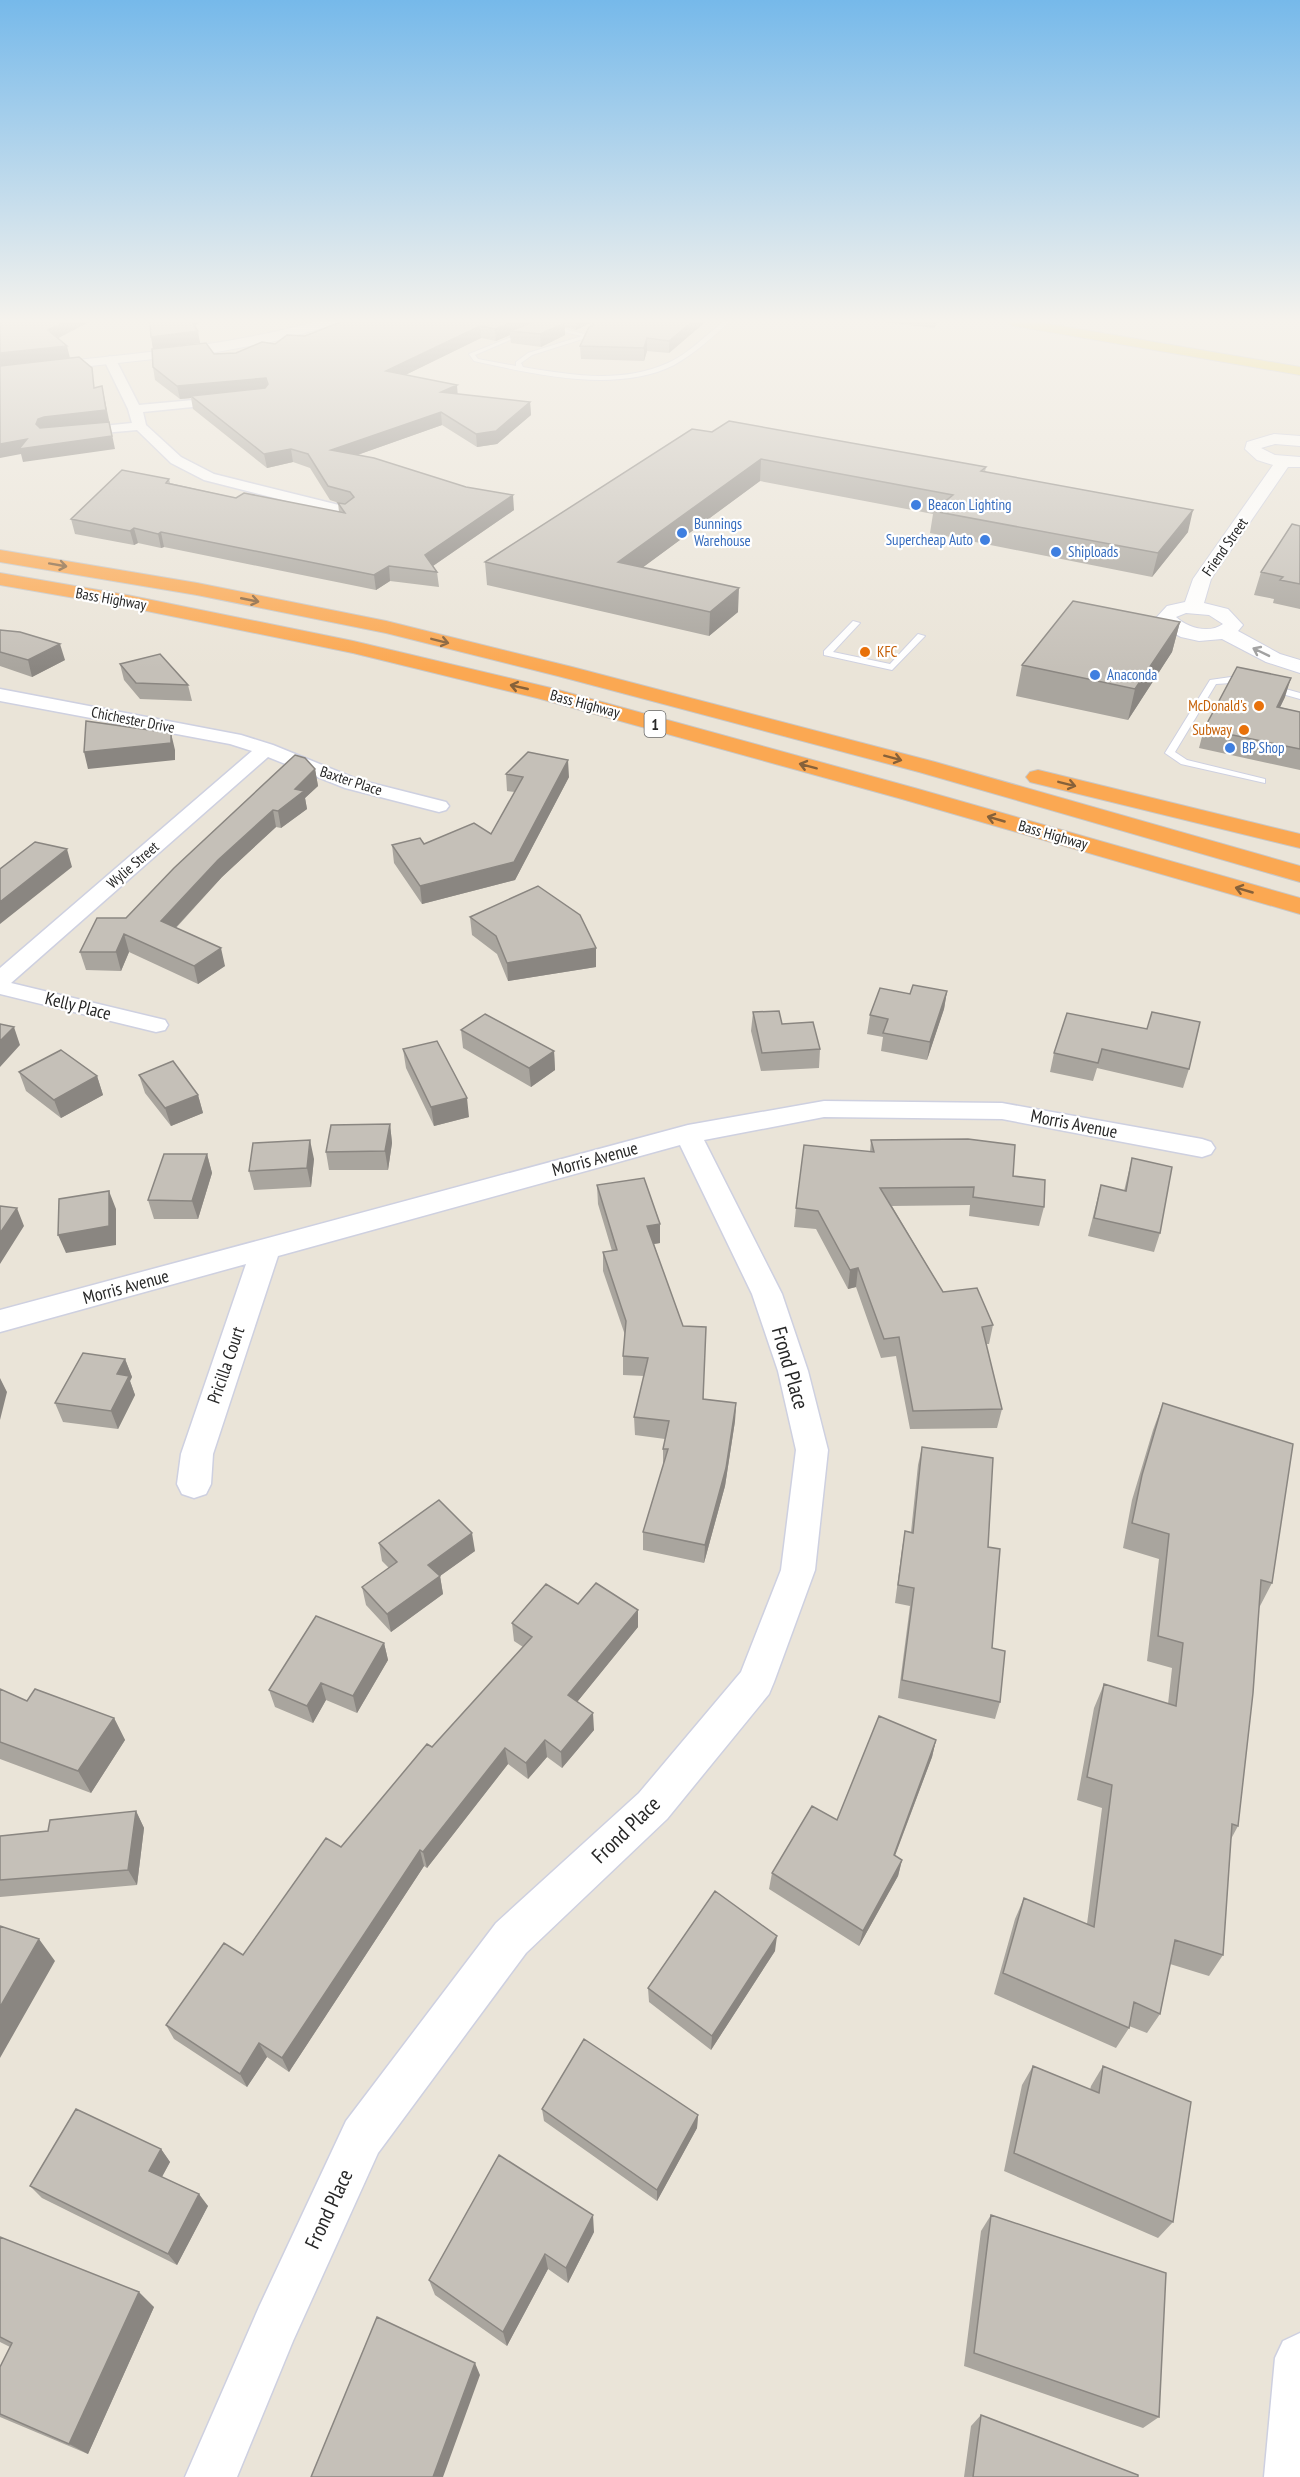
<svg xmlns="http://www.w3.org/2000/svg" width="1300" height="2477" font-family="'PT Sans Narrow',sans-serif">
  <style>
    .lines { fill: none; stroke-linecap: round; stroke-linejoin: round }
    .service-casing { stroke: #ced0e0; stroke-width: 2 }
    .minor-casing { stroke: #ced0e0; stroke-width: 3 }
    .tertiary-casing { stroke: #ced0e0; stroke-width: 2 }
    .secondary-casing { stroke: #ced0e0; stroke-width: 2 }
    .primary-casing { stroke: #c7c7c7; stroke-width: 2 }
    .motorway-casing { stroke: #c7c7c7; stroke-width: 2 }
    .service { fill: #fff; fill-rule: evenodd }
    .minor { fill: #fff; fill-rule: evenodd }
    .tertiary { fill: #fff; fill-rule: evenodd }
    .secondary { fill: #fff; fill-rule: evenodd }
    .primary { fill: #edd65a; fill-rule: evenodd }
    .motorway { fill: #fba852; fill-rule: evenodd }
    .wall { fill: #a9a59e }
    .shaded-wall { fill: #8a8681 }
    .building { fill: #c5c0b8; stroke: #8a8681; stroke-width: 1.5 }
    .oneway { stroke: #86613a }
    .oneway2 { stroke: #9e9e9e }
    .shop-dot { fill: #3f7fe0; stroke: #fff; stroke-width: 2 }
    .food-dot { fill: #e8710a; stroke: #fff; stroke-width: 2 }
    .labels { text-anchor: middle; stroke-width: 4.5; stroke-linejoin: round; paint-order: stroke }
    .far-shop-label { font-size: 15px; fill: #366cbe; stroke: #fff; text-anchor: start }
    .far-street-label { font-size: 15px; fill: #272727; stroke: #fff }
    .far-food-label { font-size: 15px; fill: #c56008; stroke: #fff; text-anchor: end }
    .shield { fill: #fff; stroke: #686868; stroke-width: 1.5 }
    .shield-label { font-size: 16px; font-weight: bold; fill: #272727 }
    .street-label { font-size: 18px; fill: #272727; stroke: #fff }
    .near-street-label { font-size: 21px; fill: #272727; stroke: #fff }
  </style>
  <rect width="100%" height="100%" fill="#eae4d8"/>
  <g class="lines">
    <defs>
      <path id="service" d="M723 322H729C713 337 694 354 674 365 617 394 533 374 474 361L469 354 529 330V332L475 355 478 359 516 366V362L528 353 582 336 546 328 548 325 592 336 532 355 521 363 523 367C570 375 622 384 668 363 688 354 705 336 723 322Z
        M853 621 860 623 833 652 890 664 918 634 925 636 892 670 824 655V651Z
        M1231 677 1250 683 1246 686 1231 683 1216 684 1175 752 1187 760 1265 779V783L1181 764 1165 753 1210 680Z
        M1271 685 1300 693V699L1268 690V686Z"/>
      <path id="minor" d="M110 356 116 360 139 405 237 396 238 399 237 402 232 403 143 412 146 425 181 457 214 474 351 508 354 511 346 516 204 480 171 463 137 430 69 436 67 433 74 429 132 423 128 409 104 360Z
        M0 689 241 735 273 745 359 780 446 802 449 806 446 810 439 812 345 788 268 757 11 983 165 1020 168 1025 165 1030 156 1032 0 994V968L252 751 230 744 0 701Z
        M824 1101 1002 1103 1202 1139 1211 1142 1215 1148 1211 1154 1202 1157 1002 1119 824 1117 704 1140 782 1294 808 1371 828 1450 815 1570 774 1682 769 1694 667 1819 526 1953 378 2153 293 2341 237 2477H185L259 2307 346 2121 496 1923 639 1793 741 1672 781 1570 796 1450 778 1371 752 1294 680 1145 278 1256 213 1454 211 1484 206 1494 194 1498 182 1494 177 1484 181 1454 246 1264 0 1332V1310L688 1125Z
        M1300 2333V2477H1264L1275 2358 1283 2341Z"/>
      <path id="tertiary" d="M1274 434 1300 436V446L1275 444 1261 448 1275 455 1300 457V467H1288L1211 579 1204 603 1228 609 1243 625 1238 631 1280 654 1300 660V673L1266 662 1222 639 1199 641 1181 637 1164 628 1156 618 1167 606 1185 602 1193 579 1273 465 1257 460 1245 449 1247 442ZM1186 613 1209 615 1223 624C1209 634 1188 628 1176 617Z"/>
      <path id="secondary" d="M314 322H336L334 325 271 342 217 352 0 376V368C105 356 212 350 314 322Z"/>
      <path id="primary" d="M1007 322H1038L1300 367V375L1014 326Z"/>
      <path id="motorway" d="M0 550 197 583 386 621 572 667 935 762 1300 866V882L919 772 558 676 386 633 197 595 0 562Z
        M0 573 127 595 353 641 551 688 918 789 1300 898V914L902 799 537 698 353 653 127 607 0 585Z
        M1038 770 1300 834V848L1030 782 1026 777 1030 772Z"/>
    </defs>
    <use href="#service" class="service-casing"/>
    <use href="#minor" class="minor-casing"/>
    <use href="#tertiary" class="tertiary-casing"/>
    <use href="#secondary" class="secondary-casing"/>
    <use href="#primary" class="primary-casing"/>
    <use href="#motorway" class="motorway-casing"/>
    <use href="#service" class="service"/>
    <use href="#minor" class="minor"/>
    <use href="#tertiary" class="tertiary"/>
    <use href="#secondary" class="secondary"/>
    <use href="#primary" class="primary"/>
    <use href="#motorway" class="motorway"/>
  </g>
  <path class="wall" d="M150 322H201L194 326 200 343 174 346 214 354 236 353 275 344 305 336 341 322H704L703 324 669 353 647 351 644 361 581 359 580 346 592 326V322L576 330 565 327V335L541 347 511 343 510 335 496 341 481 338 405 375 457 385V394L530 402 531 415 497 444 477 447 442 425 357 455 514 510 433 566 437 572 439 587 390 581 376 590 164 547 161 548 138 543 134 545 75 534 71 519 169 479 170 483 236 498 339 512 338 503H339L330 500 310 468 293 462 267 468 193 409 191 398 180 399 155 380 153 367V349Z
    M883 322H938L934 328Z
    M712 432 986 467 985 472 1188 532 1152 577 930 533 933 514 760 481 643 567 738 612 709 636 487 585 485 562Z
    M1300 526V609L1273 603 1274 599 1254 595 1261 572Z
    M1180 622 1172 652 1128 720 1016 696 1022 665Z
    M0 630 65 660 32 677 0 666Z
    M120 664 188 685 192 701 140 699 124 680Z
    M1285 697 1280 707 1300 712V770L1199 748 1204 729Z
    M315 769 318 786 305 798 307 809 281 828 276 827 222 877 176 928 225 966 198 984 129 952 121 971 86 970 80 952 126 918Z
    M506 774 569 777 515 880 422 904 394 863 392 845 424 844 491 834 515 792 507 791Z
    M470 917 596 967 508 981 497 954 472 935Z
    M947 991 944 1009 927 1060 881 1051 883 1037 867 1034 870 1015 910 994Z
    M753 1012 782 1024 820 1049 819 1068 761 1071 751 1031Z
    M1067 1013 1189 1069 1183 1088 1097 1068 1093 1081 1050 1072 1054 1053Z
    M461 1030 554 1051 555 1070 531 1087 463 1048Z
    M403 1049 469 1117 434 1126 406 1068Z
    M19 1072 97 1076 103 1095 61 1118 26 1091Z
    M139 1075 198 1095 203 1113 171 1126 145 1093Z
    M390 1124 392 1143 388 1170H329L326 1152Z
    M871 1140 1013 1176 1044 1207 1039 1226 969 1216 970 1205 892 1206 943 1292 993 1325 989 1344H986L1002 1409 997 1428 910 1429 896 1356 881 1358 856 1287 848 1289 816 1229 794 1227 796 1208 870 1152Z
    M207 1154 212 1173 198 1219H154L148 1200Z
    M1132 1158 1160 1233 1154 1252 1088 1236 1101 1185 1124 1191Z
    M314 1159 311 1187 254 1190 249 1171Z
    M597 1185 660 1243 654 1244 704 1399 736 1403 735 1421 725 1486 704 1563 643 1550V1532L663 1467V1449L665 1439 635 1435 634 1417 644 1376 623 1375V1356L625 1335 603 1271V1252L612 1251 598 1204Z
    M125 1359 132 1377 130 1381 135 1395 118 1429 63 1422 55 1403Z
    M1163 1403 1272 1583 1259 1608 1238 1826 1231 1839 1223 1955 1209 1976 1170 1964 1160 2014 1147 2033 1129 2026V2028L1116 2048 994 1994 1015 1919 1024 1898 1087 1924 1102 1808 1077 1800 1094 1708 1104 1684 1168 1704 1172 1668 1147 1661 1159 1559 1123 1548 1132 1500 1153 1430Z
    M922 1447 988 1547 992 1648 1000 1702 995 1719 898 1698 910 1606 895 1603 902 1549 905 1531 911 1532 918 1465Z
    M379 1543 475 1551 440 1576 443 1594 391 1632 366 1605 362 1587 389 1568 382 1561Z
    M578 1604 638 1627 577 1702 594 1730 562 1768 547 1757 528 1779 508 1764 427 1868 424 1866 289 2072 267 2057 247 2087 174 2039 166 2025 243 1955 523 1647 514 1641 512 1623Z
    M384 1643 388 1660 357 1713 326 1700 313 1723 275 1707 269 1690Z
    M0 1689 27 1701 114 1718 125 1740 91 1793 0 1759Z
    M936 1740 932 1757 895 1856 902 1860 898 1876 859 1946 769 1889 772 1873Z
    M136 1811 144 1828 137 1885 0 1897V1836L48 1831Z
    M775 1951 711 2050 649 2002 648 1988Z
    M1033 2066 1090 2090 1091 2086 1103 2066 1173 2222 1158 2238 1004 2171 1022 2085Z
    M542 2109 698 2115 697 2128 657 2201 544 2121Z
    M161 2149 170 2162 162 2177 208 2206 177 2265 42 2198 30 2186Z
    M991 2215 1159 2417 1143 2428 964 2366 981 2231Z
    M594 2232 568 2283 548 2269 507 2346 435 2295 429 2280Z
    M0 2237 154 2307 88 2454 0 2417V2367L10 2347 0 2342Z
    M981 2415 1138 2477H964L971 2426Z"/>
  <path class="shaded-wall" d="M64 322H89L51 342 48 330Z
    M188 322H201L190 328Z
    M512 322H542L510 331V335L496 341 495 329Z
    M576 322H592L576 330Z
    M692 322H704L703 324 669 353V341Z
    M565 323V335L541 347 540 334Z
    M480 326 481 338 387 384 386 371Z
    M198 331 200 343 153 349 151 337Z
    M647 338V351L644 361V348Z
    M67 346 70 358 0 366V353Z
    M266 378 268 391 191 396V398L180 399 177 386Z
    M457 385 458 398 441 392Z
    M102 386 115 449 23 462 21 454 0 458V444L41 432 36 424 38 419Z
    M530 402 531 415 497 444 477 447 476 434Z
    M441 412 442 425 332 464 331 450Z
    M291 449 293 462 267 468 264 454Z
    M761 459 760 481 619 585 618 562Z
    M513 495 514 510 427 570 425 555Z
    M1193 510 1188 532 1152 577 1158 553Z
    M134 528 138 543 134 545 130 531Z
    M161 532 164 547 161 548 158 534Z
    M389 566 390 581 376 590 374 575Z
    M739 588 738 612 709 636 710 612Z
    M1180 622 1172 652 1128 720 1135 689Z
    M60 644 65 660 32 677 28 660Z
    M1291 678 1285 697 1271 726 1277 707Z
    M171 733 175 750V760L88 769 84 752Z
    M568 760 569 777 515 880 422 904 420 886 514 862Z
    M315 769 318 786 305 798 307 809 281 828 278 811 295 789Z
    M273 810 276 827 222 877 165 939 161 921 218 860Z
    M67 849 72 867 0 924V902Z
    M124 934 129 952 121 971 116 952Z
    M221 948 225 966 198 984 194 966Z
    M596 948V967L508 981 507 963Z
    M947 991 944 1009 927 1060 930 1042Z
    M14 1027 20 1045 0 1067V1041Z
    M554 1051 555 1070 531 1087 529 1068Z
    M97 1076 103 1095 61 1118 54 1100Z
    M198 1095 203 1113 171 1126 165 1108Z
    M467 1098 469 1117 434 1126 431 1107Z
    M390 1124 392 1143 388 1170 385 1151Z
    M310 1140 314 1159 311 1187 307 1168Z
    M207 1154 212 1173 198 1219 192 1201Z
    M109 1191 116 1209V1245L66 1253 58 1235Z
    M17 1208 24 1226 0 1264V1233Z
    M660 1224V1243L647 1245V1226Z
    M858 1268 856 1287 848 1289 850 1270Z
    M125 1359 132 1377 130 1381 135 1395 118 1429 111 1411 117 1374Z
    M0 1378 7 1392 0 1420Z
    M736 1403 735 1421 725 1486 704 1563 705 1545Z
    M472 1533 475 1551 440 1576 443 1594 391 1632 387 1614 428 1565Z
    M638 1610V1627L569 1712 568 1695Z
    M384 1643 388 1660 357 1713 353 1696Z
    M321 1683 326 1700 313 1723 307 1706Z
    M593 1713 594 1730 562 1768 561 1752Z
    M114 1718 125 1740 91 1793 78 1771Z
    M545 1740 547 1757 528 1779 526 1763Z
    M936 1740 932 1757 889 1871 894 1855Z
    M505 1748 508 1764 427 1868 423 1852Z
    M136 1811 144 1828 137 1885 128 1870Z
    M420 1850 424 1866 289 2072 282 2058Z
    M902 1860 898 1876 859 1946 863 1931Z
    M777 1936 775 1951 711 2050 712 2036Z
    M39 1939 55 1961 0 2058V2007Z
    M259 2043 267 2057 247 2087 240 2074Z
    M698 2115 697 2128 657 2201V2190Z
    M161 2149 170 2162 159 2182 149 2171Z
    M199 2194 208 2206 177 2265 168 2254Z
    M593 2215 594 2232 568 2283 566 2268Z
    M545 2254 548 2269 507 2346 503 2332Z
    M139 2292 154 2307 88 2454 69 2444Z
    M475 2363 480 2375 443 2477H433Z"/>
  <path class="building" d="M0 322H64L48 330 67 346 0 353Z
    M150 322H192L198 331 151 337Z
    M341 322H512L495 329 480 326 386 371 457 385 441 392 530 402 496 431 476 434 441 412 331 450 374 458 466 487 513 495 425 555 437 572 389 566 374 575 161 532 158 534 134 528 130 531 71 519 122 470 169 479 166 483 236 498 244 493 345 513 338 503 345 504 354 497 350 492 328 486 308 454 291 449 264 454 191 396 265 388 268 384 266 378 177 386 153 367 152 349 206 343 214 354 236 353 262 342 275 344 287 335 305 336Z
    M533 322H562L565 323 540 334 510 331Z
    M592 322H692L669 341 647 338 644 348 580 346 589 327 594 325Z
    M79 357 92 368 94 388 102 386 106 410 44 417 38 419 36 424 40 428 109 422 112 436 19 449 27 439 0 444V366Z
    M729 421 986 467 981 471 1193 510 1158 553 933 511 953 495 761 459 618 562 739 588 710 612 485 562 692 429 712 432Z
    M1292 524 1300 526V584L1280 580 1283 577 1261 572Z
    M1073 601 1180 622 1135 689 1022 665Z
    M0 630 20 632 60 644 28 660 0 652Z
    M160 654 188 685 136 683 120 664Z
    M1237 667 1291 678 1277 707 1300 712V749L1204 729Z
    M86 721 171 733V743L84 752Z
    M528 752 568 760 514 862 420 886 392 845 420 838 424 844 474 823 491 834 523 777 506 774Z
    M295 755 305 758 315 769 295 789 304 791 278 811 273 810 218 860 161 921 221 948 194 966 124 934 116 952H80L97 918H126L174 868Z
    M35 842 67 849 0 902V869Z
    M538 886 580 915 596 948 507 963 496 936 470 917Z
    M913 985 947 991 930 1042 883 1033 888 1019 870 1015 880 988 910 994Z
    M779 1011 782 1024 813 1022 820 1049 762 1053 753 1012Z
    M1152 1012 1200 1022 1189 1069 1102 1049 1098 1063 1054 1053 1067 1013 1147 1029Z
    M485 1014 554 1051 529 1068 461 1030Z
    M0 1024 14 1027 0 1041Z
    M437 1041 467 1098 431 1107 403 1049Z
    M61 1050 97 1076 54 1100 19 1072Z
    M173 1061 198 1095 165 1108 139 1075Z
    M390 1124 385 1151 326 1152 331 1125Z
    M968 1139 1015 1145 1013 1176 1045 1180 1044 1207 973 1197 974 1187 880 1188 943 1292 977 1288 993 1325 982 1327 1002 1409 913 1411 899 1337 884 1339 858 1268 850 1270 818 1211 796 1208 804 1145 874 1152 871 1140Z
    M310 1140 307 1168 249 1171 253 1143Z
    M164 1154H207L192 1201 148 1200Z
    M1132 1158 1172 1167 1160 1233 1094 1218 1101 1185 1126 1191Z
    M644 1178 660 1224 647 1226 683 1326 706 1327 703 1399 736 1403 726 1468 705 1545 643 1532 668 1449H663L669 1421 634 1417 648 1358 623 1356 626 1321 603 1252 617 1250 597 1185Z
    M109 1191V1226L58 1235 59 1199Z
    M0 1206 17 1208 0 1233Z
    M83 1353 125 1359 117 1374 129 1376 111 1411 55 1403Z
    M1163 1403 1293 1444 1272 1583 1261 1580 1253 1693 1238 1826 1232 1824 1223 1955 1175 1940 1160 2014 1134 2002 1129 2028 1003 1973 1024 1898 1094 1927 1112 1785 1087 1777 1104 1684 1176 1706 1183 1643 1158 1636 1169 1534 1132 1523 1142 1475Z
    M922 1447 993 1458 988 1547 1000 1549 992 1648 1005 1651 1000 1702 902 1680 914 1588 898 1585 905 1531 913 1533Z
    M439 1500 472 1533 428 1565 440 1576 387 1614 362 1587 397 1562 379 1543Z
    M596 1583 638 1610 568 1695 593 1713 561 1752 545 1740 526 1763 505 1748 423 1852 420 1850 282 2058 259 2043 240 2074 166 2025 224 1943 243 1955 326 1838 341 1847 427 1744 432 1747 532 1637 512 1623 546 1584 578 1604Z
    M316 1616 384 1643 353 1696 321 1683 307 1706 269 1690Z
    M0 1689 27 1701 35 1689 114 1718 78 1771 0 1742Z
    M879 1716 936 1740 894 1855 902 1860 863 1931 772 1873 812 1806 837 1820Z
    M136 1811 128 1870 0 1880V1836L48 1831 50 1820Z
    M715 1891 777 1936 712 2036 648 1988Z
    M0 1926 39 1939 0 2007Z
    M584 2039 698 2115 657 2190 542 2109Z
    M1033 2066 1099 2093 1103 2066 1191 2102 1173 2222 1014 2153Z
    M76 2109 161 2149 149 2171 199 2194 168 2254 30 2186Z
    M499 2155 593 2215 566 2268 545 2254 503 2332 429 2280Z
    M991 2215 1166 2273 1159 2417 974 2353Z
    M0 2237 139 2292 69 2444 0 2414V2367L12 2343 0 2337Z
    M377 2317 475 2363 433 2477H311Z
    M981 2415 1138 2475V2477H973Z"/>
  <defs><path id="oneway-shaft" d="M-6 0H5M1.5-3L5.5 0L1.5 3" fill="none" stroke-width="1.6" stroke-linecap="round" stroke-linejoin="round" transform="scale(1.5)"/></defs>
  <g class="oneway">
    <use href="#oneway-shaft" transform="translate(58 565) rotate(10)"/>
    <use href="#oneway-shaft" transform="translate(250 600) rotate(11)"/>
    <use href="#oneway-shaft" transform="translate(440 641) rotate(14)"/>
    <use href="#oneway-shaft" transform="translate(519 687) rotate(-167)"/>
    <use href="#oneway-shaft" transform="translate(893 758) rotate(15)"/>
    <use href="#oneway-shaft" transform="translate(808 766) rotate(-165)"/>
    <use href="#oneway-shaft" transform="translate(1067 784) rotate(14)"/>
    <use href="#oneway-shaft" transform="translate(996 819) rotate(-164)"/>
    <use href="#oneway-shaft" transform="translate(1244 890) rotate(-164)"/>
  </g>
  <use class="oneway2" href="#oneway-shaft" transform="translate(1261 652) rotate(-154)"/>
  <linearGradient id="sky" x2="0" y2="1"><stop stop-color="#76b9ea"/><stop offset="0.48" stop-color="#f6f3ed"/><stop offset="1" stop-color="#f6f3ed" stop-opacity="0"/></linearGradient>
  <rect width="1300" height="669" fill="url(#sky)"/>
  <g class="shop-dot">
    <circle cx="916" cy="505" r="6"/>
    <circle cx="682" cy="533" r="6"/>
    <circle cx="985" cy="540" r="6"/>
    <circle cx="1056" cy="552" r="6"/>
    <circle cx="1095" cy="675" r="6"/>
    <circle cx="1230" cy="748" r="6"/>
  </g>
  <g class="food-dot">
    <circle cx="865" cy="652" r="6"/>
    <circle cx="1259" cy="706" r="6"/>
    <circle cx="1244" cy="730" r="6"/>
  </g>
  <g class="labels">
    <g class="far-shop-label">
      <text x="928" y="510">Beacon Lighting</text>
      <text x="694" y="529">Bunnings<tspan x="694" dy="17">Warehouse</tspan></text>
      <text x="973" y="545" text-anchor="end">Supercheap Auto</text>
      <text x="1068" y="557">Shiploads</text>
      <text x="1107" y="680">Anaconda</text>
      <text x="1242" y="753">BP Shop</text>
    </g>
    <g class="far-street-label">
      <text transform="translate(1225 547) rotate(-55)" y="5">Friend Street</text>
      <text transform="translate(111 599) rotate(10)" y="5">Bass Highway</text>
      <text transform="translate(585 704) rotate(15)" y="5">Bass Highway</text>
      <text transform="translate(133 720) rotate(11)" y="5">Chichester Drive</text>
      <text transform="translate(351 781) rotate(18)" y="5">Baxter Place</text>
      <text transform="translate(1053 835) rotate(16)" y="5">Bass Highway</text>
      <text transform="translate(133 865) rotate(-41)" y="5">Wylie Street</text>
    </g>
    <g class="far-food-label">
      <text x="877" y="657" text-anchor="start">KFC</text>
      <text x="1247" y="711">McDonald's</text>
      <text x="1232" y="735">Subway</text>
    </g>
    <rect class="shield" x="644.5" y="711" width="21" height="26" rx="4.5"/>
    <g class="shield-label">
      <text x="655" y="730">1</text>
    </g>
    <g class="street-label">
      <text transform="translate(78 1006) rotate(14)" y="6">Kelly Place</text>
      <text transform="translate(1074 1124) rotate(11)" y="6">Morris Avenue</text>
      <text transform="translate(595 1159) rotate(-15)" y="6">Morris Avenue</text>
      <text transform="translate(126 1287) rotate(-15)" y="6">Morris Avenue</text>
      <text transform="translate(226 1365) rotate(-71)" y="6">Pricilla Court</text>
    </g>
    <g class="near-street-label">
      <text transform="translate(790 1368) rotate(74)" y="7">Frond Place</text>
      <text transform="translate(626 1830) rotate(-44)" y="7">Frond Place</text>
      <text transform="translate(329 2209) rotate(-65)" y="7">Frond Place</text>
    </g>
  </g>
</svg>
